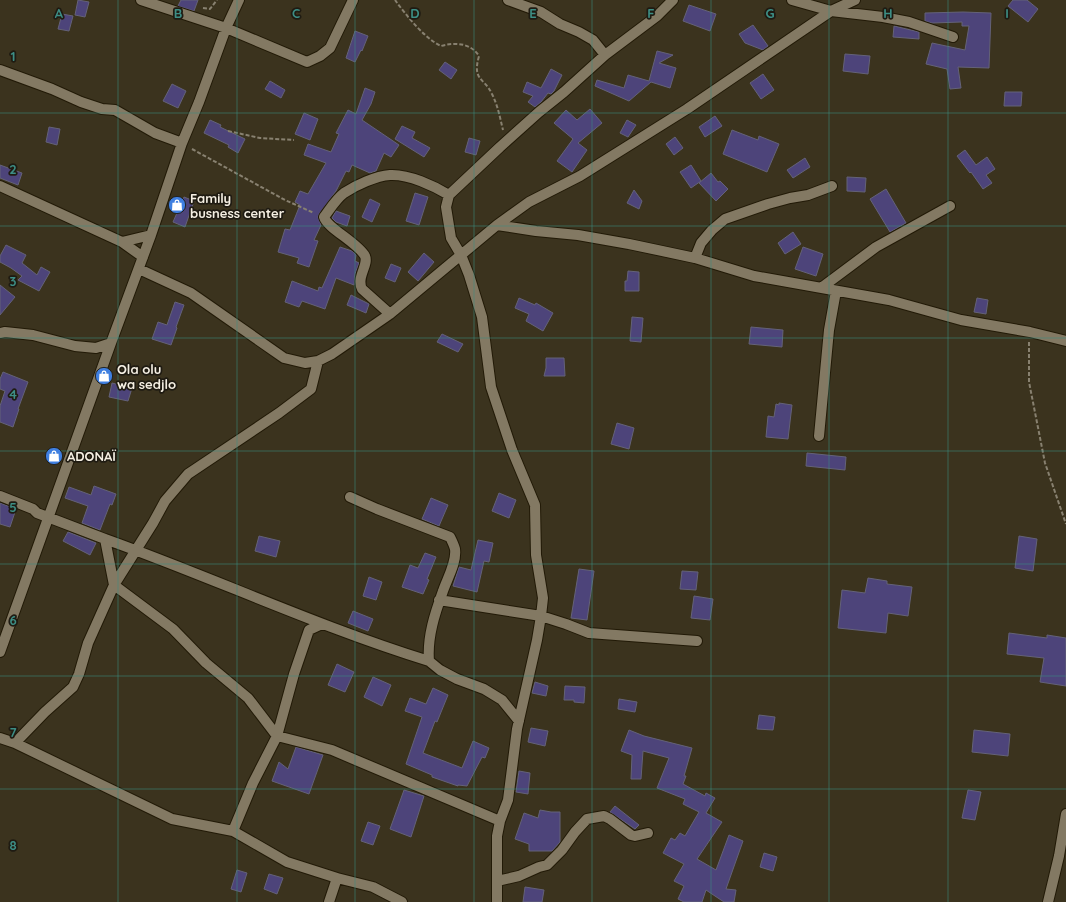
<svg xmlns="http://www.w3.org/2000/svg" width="1066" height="902" font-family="Quicksand,sans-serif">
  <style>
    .building { fill: #4d447a; stroke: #646278 }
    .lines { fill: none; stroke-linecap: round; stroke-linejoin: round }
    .street-casing { stroke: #221a07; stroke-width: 12 }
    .path { stroke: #888170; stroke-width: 2; stroke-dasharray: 4 2; stroke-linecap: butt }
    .street { stroke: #837963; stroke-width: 10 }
    .grid { fill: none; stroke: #3d8e85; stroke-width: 1; stroke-opacity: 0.55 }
    .labels { text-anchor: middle; stroke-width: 3.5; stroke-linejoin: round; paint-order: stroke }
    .poi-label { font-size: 13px; font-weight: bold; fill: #f5efe3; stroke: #1f1b12; text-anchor: start }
    .grid-label { font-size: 13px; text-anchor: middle; font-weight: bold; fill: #3d8e85; stroke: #1f1b12; stroke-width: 3.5; stroke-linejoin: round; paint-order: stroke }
  </style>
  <rect width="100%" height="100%" fill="#3b331e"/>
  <path class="building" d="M78 0 89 2 85 17 75 15Z
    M181 0H198L194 11 178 6Z
    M1013 0H1027L1038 9 1028 22 1008 6Z
    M689 5 716 14 710 31 683 21Z
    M963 12 991 13 989 68 958 67 961 88 950 89 947 69 926 64 932 43 965 50 969 26H962V22L932 23 925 21V13Z
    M62 14 73 16 69 31 58 29Z
    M753 25 768 46 763 50 745 43 739 34Z
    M894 26 919 32V39L893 37Z
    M355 31 368 36 362 51 361 50 355 62 346 58Z
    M657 51 673 55 659 63 676 68 670 88 651 82 629 101 595 86 597 80 624 88 628 75 649 81Z
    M845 54 870 56 868 74 843 71Z
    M445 62 457 70 451 79 439 70Z
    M551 69 562 75 554 91 551 94 548 93 541 102 535 107 528 102 533 96 523 92 527 82 541 88Z
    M763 74 774 90 761 99 750 83Z
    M270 81 285 90 281 98 265 89Z
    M172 84 186 91 178 108 163 101Z
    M365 88 375 92 371 104 362 120 399 145 391 157 384 153 376 171 370 173 352 165 349 172 346 171 336 191 319 214 318 217 321 225 314 240 318 241 309 267 297 263 299 258 278 252 285 229 290 230 300 205 295 202 300 191 308 194 326 163 304 155 308 144 331 152 339 134 336 133 348 110 356 114Z
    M1005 92H1022L1021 106H1004Z
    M590 109 602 123 578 143 587 150 572 172 557 161 573 139 554 123 566 110 577 120Z
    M304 113 318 119 310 140 295 134Z
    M715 116 722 126 705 137 699 127Z
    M210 120 221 125 220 127 245 139 238 153 228 147 229 145 204 133Z
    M627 120 636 125 628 137 620 133Z
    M402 126 415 132 412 138 430 148 424 157 395 139Z
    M49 127 60 129 57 145 46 142Z
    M732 130 758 140 759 136 779 144 767 172 723 154Z
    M675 137 683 148 674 155 666 144Z
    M469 138 480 141 476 155 465 152Z
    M965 150 976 165 987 157 995 169 986 175 992 183 983 189 971 172 970 173 957 156Z
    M805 158 810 167 793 178 787 170Z
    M0 165 22 173 18 185 0 178Z
    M691 165 701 181 691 188 680 172Z
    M711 173 718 182 720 181 728 189 716 201 699 183Z
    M847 177 866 178 865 192 847 191Z
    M886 189 906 223 890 232 870 199Z
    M634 190 642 201 639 209 627 203Z
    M415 193 428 197 419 225 406 221Z
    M184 197 194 201 185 227 173 222Z
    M370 199 380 204 372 222 362 217Z
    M336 211 350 216 347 226 336 222 332 218Z
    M793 232 801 244 785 254 778 243Z
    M6 245 26 255 22 263 37 275 41 267 50 272 39 291 18 280 22 276 11 268 0 262V256Z
    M340 247 352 251 356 255 355 261 359 263 355 274 354 285 336 278 325 309 302 301 299 307 285 302 292 281 318 291 319 287 322 288Z
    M803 247 823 254 816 276 795 269Z
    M424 253 434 262 418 281 408 272Z
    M391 264 401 268 395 282 385 278Z
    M628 271 639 272V291H625V281H627Z
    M0 285 15 297 0 315Z
    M351 295 369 304 366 313 347 305Z
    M519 298 535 305 536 303 553 313 543 331 526 321 529 314 515 308Z
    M977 298 988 300 986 314 974 312Z
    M175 302 184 305 176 327 177 328 171 345 152 339 158 322 167 325Z
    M632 317 643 318 641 342 630 341Z
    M751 327 783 330 782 347 749 344Z
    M442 334 463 344 458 352 437 342Z
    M546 358H564L565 376H544L546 368Z
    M3 372 28 382 18 409H19L13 427 0 422V406L5 391 0 389V379Z
    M112 383 132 388 128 401 109 397Z
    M779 403 792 405 788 439 766 437 768 416 774 417 776 404 779 405Z
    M617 423 634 428 629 449 611 444Z
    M807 453 846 457 845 470 806 466Z
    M94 486 116 494 112 505 110 504 100 530 82 523 88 506 65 498 69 487 91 495Z
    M499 493 516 500 509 518 492 511Z
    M431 498 448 505 439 526 422 519Z
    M0 503 16 509 10 527 0 524Z
    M68 532 96 543 90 555 63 541Z
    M259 536 280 541 276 557 255 551Z
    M1019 536 1037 539 1033 571 1015 568Z
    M478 540 493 543 489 562 484 561 477 592 453 586 459 567 471 570Z
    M425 553 436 557 427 579 429 580 423 594 402 587 410 565 418 568Z
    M579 569 594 571 587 620 571 618Z
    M682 571 698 572 696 590 680 589Z
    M369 577 382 582 376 600 363 596Z
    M868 578 887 581V584L912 587 908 616 888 613 886 633 838 628 842 590 865 593Z
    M694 596 713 599 710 620 691 618Z
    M353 611 373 619 368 631 348 623Z
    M1009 633 1047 638V635L1066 638V686L1040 682 1044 658 1007 654Z
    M337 664 354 672 345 692 328 685Z
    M373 677 391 685 382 706 364 697Z
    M535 682 548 686 546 696 532 693Z
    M565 686 585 687 584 703 574 702V700H564Z
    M433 688 448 695 437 722 435 721 423 753 462 768 473 741 489 748 485 758 482 757 467 786 458 785V786L432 777V775L406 764 422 717 405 711 410 698 426 704Z
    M619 699 637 702 635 712 618 709Z
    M759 715 775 717 773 730 757 729Z
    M531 728 548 731 545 746 528 742Z
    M629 730 644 736 692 748 684 776H686L683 784 705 796 706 793 715 798 706 813 722 822 697 859 716 870 729 835 743 841 726 889 736 890 734 902H724L706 890 702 902H684L678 899 684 886 674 881 684 864 663 853 671 838 675 840 680 833 685 836 699 812 683 804 685 799 657 788 669 758 643 751 641 779H631L632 755 621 751Z
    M974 730 1010 734 1008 756 972 752Z
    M296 747 323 755 309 794 272 781 279 762 288 769Z
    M519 771 530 773 528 794 516 792Z
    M404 790 424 796 411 837 390 829Z
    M968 790 981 792 975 820 962 818Z
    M615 806 639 825 635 829 610 812Z
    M540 810 551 812H560V842L552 851H529V844L515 839 524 813 538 818Z
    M368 822 380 826 373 845 361 841Z
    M764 853 777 857 773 871 760 867Z
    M237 870 247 873 241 892 231 889Z
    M269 874 283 878 277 894 264 889Z
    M525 887 544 890 542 902H523Z"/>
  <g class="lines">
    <defs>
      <path id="street" d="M141 0 226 28 307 62 320 56 330 48 353 0
        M508 0 541 12 560 24 579 32 593 40 605 55
        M792 0 831 11 855 0
        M0 70 52 89 81 102 102 109 115 110 155 133 182 143
        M0 186 122 242 151 235
        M497 225 536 231 578 235 629 244 695 258 754 276 889 300 961 320 1030 332 1066 341
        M122 242 143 257
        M695 258 701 243 712 230 725 219 768 204 790 198 808 195 832 186
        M139 269 191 293 284 358 305 363 318 361 332 354 390 314 497 225 529 202 580 176 687 109 831 11 883 17 909 22 953 37
        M821 288 876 247 950 206
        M390 314 362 289C356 277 369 265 365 256 358 243 327 228 324 217 330 209 336 199 344 193 356 185 376 176 390 175 409 174 434 186 449 195
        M0 333 5 332 33 335 75 346 96 348 111 343
        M819 436 829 330 836 291
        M0 496 33 509 37 513 105 539 114 585 173 629 206 663 248 698 277 736 294 674 309 630 322 624
        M350 497 377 509 450 537C452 541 454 545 455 549 457 562 447 579 443 591 435 613 427 637 429 661L440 670 457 679 484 689 502 700 519 721
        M105 539C214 578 319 627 429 661
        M439 600 541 616 566 624 589 633 697 641
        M0 652 111 343 151 235 182 143 199 102 226 28 239 0
        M0 738 15 743 172 819 233 831 287 862 337 878 373 887 402 902
        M15 743 45 712 73 687 79 674 88 643 114 585 153 523 165 501 188 474 279 413 311 389 318 361
        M233 831 253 783 277 736 332 750 500 821
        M497 881 519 876 539 867 547 865 562 850 575 832 587 819 604 816 610 819 631 835 635 836 648 833
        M329 902 337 878
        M497 902V836L500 821 508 800 517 729 537 640 541 616 543 598 536 555 535 505 512 450 491 387 482 317 469 275 461 255 451 238 446 207 449 195 500 147 539 112 564 92 605 55 657 16 673 0
        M1048 902 1059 856 1066 814"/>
    </defs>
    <use href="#street" class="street-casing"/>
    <path class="path" d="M395 0C406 15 424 38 441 46 455 42 471 43 479 56 472 81 484 77 492 94 498 106 500 118 503 130
      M203 8 210 9 217 0
      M228 131 260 138 294 140
      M192 149 285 200 314 213
      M1029 342V382L1045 463 1066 524"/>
    <use href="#street" class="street"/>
  </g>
  <path class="grid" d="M118 0V902M237 0V902M355 0V902M474 0V902M592 0V902M711 0V902M829 0V902M948 0V902M0 113H1066M0 226H1066M0 338H1066M0 451H1066M0 564H1066M0 676H1066M0 789H1066"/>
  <defs>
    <symbol id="shop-disc" viewBox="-11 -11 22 22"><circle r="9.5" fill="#3f7fe0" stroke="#1f1b12"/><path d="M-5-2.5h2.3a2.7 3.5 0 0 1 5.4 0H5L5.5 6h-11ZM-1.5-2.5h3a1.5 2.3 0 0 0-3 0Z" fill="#fff"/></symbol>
  </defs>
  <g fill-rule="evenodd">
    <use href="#shop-disc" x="167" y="195" width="20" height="20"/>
    <use href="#shop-disc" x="94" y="366" width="20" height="20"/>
    <use href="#shop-disc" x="44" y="446" width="20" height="20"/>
  </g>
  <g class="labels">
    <g class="poi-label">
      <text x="190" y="203">Family<tspan x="190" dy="15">busness center</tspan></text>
      <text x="117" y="374">Ola olu<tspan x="117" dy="15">wa sedjlo</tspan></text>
      <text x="67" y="461">ADONAÏ</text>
    </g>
  </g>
  <g class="grid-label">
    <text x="59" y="18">A</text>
    <text x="178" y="18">B</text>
    <text x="296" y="18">C</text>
    <text x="415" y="18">D</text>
    <text x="533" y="18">E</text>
    <text x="651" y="18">F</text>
    <text x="770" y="18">G</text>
    <text x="888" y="18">H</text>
    <text x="1007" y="18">I</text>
    <text x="13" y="61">1</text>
    <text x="13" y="174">2</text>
    <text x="13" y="286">3</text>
    <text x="13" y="399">4</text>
    <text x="13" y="512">5</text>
    <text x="13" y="625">6</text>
    <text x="13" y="737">7</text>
    <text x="13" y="850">8</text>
  </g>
</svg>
